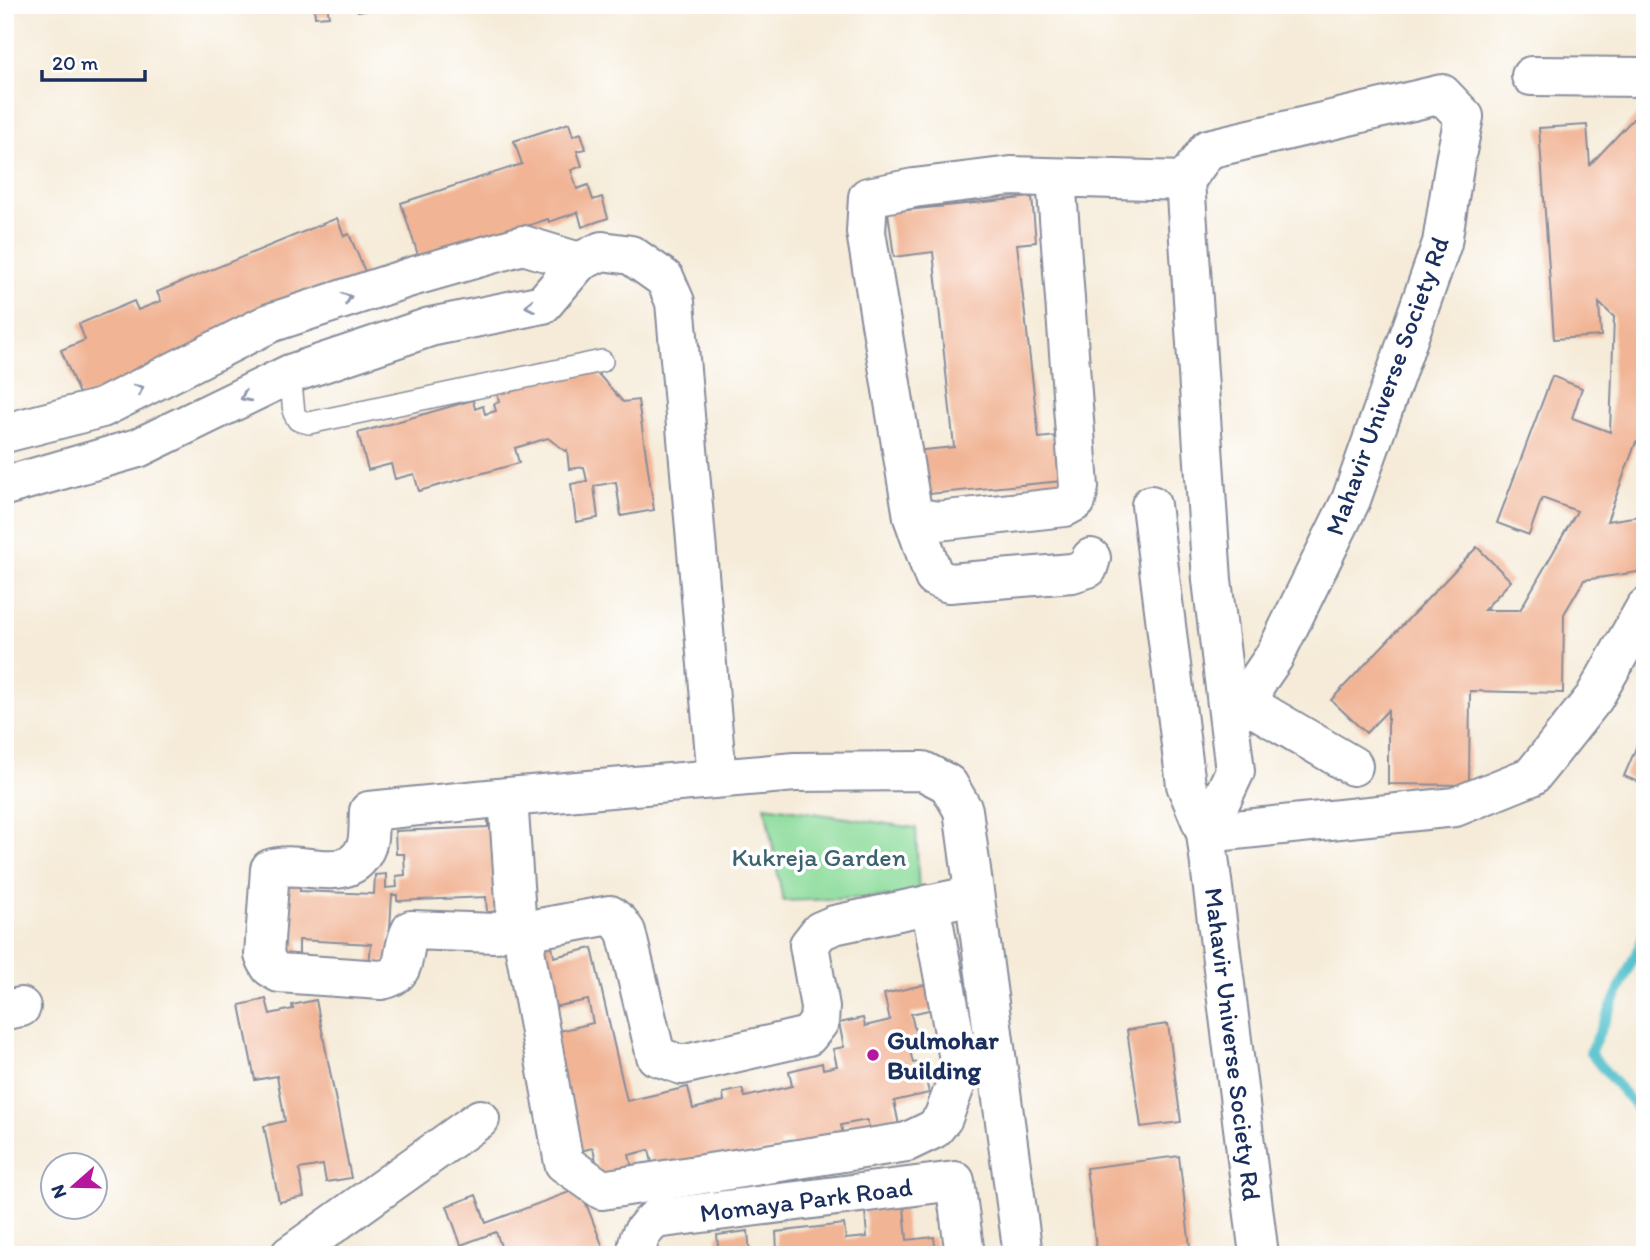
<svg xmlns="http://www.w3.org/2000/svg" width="1650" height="1260" font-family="Itim,sans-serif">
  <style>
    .green { fill: #8ddc9b; stroke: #54867c; stroke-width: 2 }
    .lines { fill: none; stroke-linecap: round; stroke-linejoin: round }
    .stream { stroke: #55c1ce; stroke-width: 10 }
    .building { fill: #f1b494 }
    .service-casing { stroke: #888d9b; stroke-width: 24 }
    .minor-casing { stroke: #888d9b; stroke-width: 42 }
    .service { stroke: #fff; stroke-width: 21 }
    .minor { stroke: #fff; stroke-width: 38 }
    .oneway { stroke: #8d97ae }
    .poi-dot { fill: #b5179e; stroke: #fff; stroke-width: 2.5 }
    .labels { text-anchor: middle; stroke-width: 7; stroke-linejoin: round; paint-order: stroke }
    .street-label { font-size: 26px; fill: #1b2f5e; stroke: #fff }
    .park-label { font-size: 26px; fill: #3d6370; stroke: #fff }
    .poi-label { font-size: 26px; font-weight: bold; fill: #1b2f5e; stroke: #fff; text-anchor: start }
  </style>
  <rect width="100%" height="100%" fill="#fff"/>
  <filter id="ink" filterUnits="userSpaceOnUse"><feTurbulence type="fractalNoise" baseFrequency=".0143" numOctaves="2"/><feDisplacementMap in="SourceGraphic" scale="14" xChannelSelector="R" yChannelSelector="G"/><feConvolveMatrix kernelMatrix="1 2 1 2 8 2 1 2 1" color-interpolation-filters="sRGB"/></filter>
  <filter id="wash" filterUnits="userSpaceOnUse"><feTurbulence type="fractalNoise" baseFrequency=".00686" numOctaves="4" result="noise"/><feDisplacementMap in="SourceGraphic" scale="28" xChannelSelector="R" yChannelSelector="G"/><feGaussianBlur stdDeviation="1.57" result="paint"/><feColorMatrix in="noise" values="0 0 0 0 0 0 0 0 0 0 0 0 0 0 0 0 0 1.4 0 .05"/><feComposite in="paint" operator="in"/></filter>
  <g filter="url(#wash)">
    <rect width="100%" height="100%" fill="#f5ebd8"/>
    <path class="green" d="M765 806 916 828 919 896 783 901Z"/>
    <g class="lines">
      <path class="stream" d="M1645 933 1590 1053 1645 1118"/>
    </g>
    <g id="blocks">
      <path class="building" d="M314 5H327L329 16 315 17Z
        M357 5H384L385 8 358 11Z
        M1645 106V225L1640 230 1645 234V450L1636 442 1607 521 1640 516 1645 549V571L1584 580 1564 614 1563 693 1470 691 1469 785 1388 784V710L1366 733 1331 700 1477 547 1511 581 1484 610H1520L1577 511 1542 498 1529 535 1497 523 1552 376 1582 388 1572 418 1610 432 1614 317 1599 303 1601 336 1554 339 1539 128 1587 125 1590 165Z
        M569 123 573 136 581 133 586 149 577 151 582 166 571 170 577 189 588 185 593 200 602 197 608 218 582 227 578 212 549 222 548 219 420 261 401 203 522 164 514 141Z
        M1032 197 1036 242 1017 244 1039 438 1057 436 1062 481 919 495 914 451 954 447 933 252 894 257 888 212Z
        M337 218 344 236 349 234 369 281 81 399 61 350 85 340 79 324 134 301 138 310 161 301 157 292Z
        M592 367 623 402 638 400 654 510 621 516 616 482 594 486 598 518 576 522 571 484 587 481 584 467 569 469 567 450 565 451 548 438 515 448 519 463 419 491 414 474 395 479 391 464 368 470 358 433 473 400 475 409 483 406 485 414 496 411 494 404 499 402 496 389Z
        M1645 727V785L1624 776Z
        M488 820H504L509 911 487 912 486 897 397 901V895H392L388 961 369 964 371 944 299 940V957L274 956 277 875 301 877 300 891 374 894 375 875 386 874V888L397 887 396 876 405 875 404 854H396L395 831 488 827Z
        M550 936 554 957 592 948 627 1101 688 1087 693 1109 724 1101 723 1093 742 1089 745 1097 792 1086 789 1071 822 1063 823 1069 837 1066 833 1049 844 1047 839 1023 863 1018 865 1026 890 1020 884 994 936 982 942 1007 911 1014 918 1044 909 1046 913 1063 922 1062 929 1093 894 1101 900 1130 872 1136 867 1120 841 1125 843 1134 792 1146 791 1140 779 1143 780 1149 654 1171 649 1150 629 1155 632 1168 599 1175 593 1148 567 1154 543 1035 593 1023 588 1000 548 1008 533 940Z
        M266 999 270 1014 293 1009 292 1005 316 1000 351 1178 326 1182 323 1165 299 1169 304 1197 279 1202 264 1126 285 1121 277 1076 255 1080 240 1005Z
        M1168 1024 1181 1122 1141 1127 1127 1030Z
        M1179 1156 1191 1255H1097L1086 1168Z
        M580 1188 606 1255H504L496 1232 461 1245 447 1206 476 1195 486 1223Z
        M904 1207 907 1240 934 1237 936 1255H751V1253L777 1250 776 1232 844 1224 846 1239 867 1237 865 1211Z
        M748 1231 750 1255H719L717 1235Z"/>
    </g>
  </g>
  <g filter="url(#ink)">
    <use href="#blocks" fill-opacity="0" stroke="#888d9b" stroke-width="2"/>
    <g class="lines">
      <defs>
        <path id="service" d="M290 374 294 413 298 420 309 423 602 361"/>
        <g id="minor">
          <path d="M1531 76 1645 77"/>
          <path d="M1056 178 1079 487 1076 501 1065 507 938 521 913 517 866 232 868 197 914 188 1011 176 1185 181"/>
          <path d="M5 433 102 408 270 323 411 277 523 245 579 262"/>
          <path d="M5 486 138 448 290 374 430 327 543 304 579 262 602 251 631 255 665 279 675 302 717 778"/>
          <path d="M1151 505 1186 785 1206 833 1455 807 1532 776 1594 698 1645 608"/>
          <path d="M913 517 934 577 949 583 1072 573 1088 568 1091 558"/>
          <path d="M508 797 369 811C368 823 370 839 365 849 347 887 301 858 270 869L264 955 270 967 279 973 381 980C411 975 399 952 411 930L496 933 509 926 516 915 508 797 795 772 923 771 948 784 963 810 1023 1255"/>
          <path d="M930 904 961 1070 943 1118 934 1129 907 1142 602 1190 564 1163 525 950 528 937 535 929 610 915 619 922 626 932 656 1056 682 1065 808 1036 819 1022 820 1007 809 945 820 931 834 925 974 895"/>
          <path d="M5 1010 21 1007"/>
          <path d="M290 1255 480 1119"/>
          <path id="s1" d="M637 1255C637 1237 642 1231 655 1219L955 1181 965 1255"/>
          <path d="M1259 1255 1206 833 1235 771 1212 580 1185 181 1208 149 1442 94 1464 117 1455 161 1442 243 1351 500 1274 657 1252 689 1256 709 1353 766"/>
        </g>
      </defs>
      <use href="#service" class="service-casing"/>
      <use href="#minor" class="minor-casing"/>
      <use href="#service" class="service"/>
      <use href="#minor" class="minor"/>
    </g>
    <defs><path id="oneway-chevron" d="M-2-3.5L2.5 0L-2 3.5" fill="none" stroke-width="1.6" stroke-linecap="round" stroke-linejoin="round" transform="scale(1.75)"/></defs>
    <g class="oneway">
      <use href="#oneway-chevron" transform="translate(347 298) rotate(-18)"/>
      <use href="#oneway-chevron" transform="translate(530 306) rotate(169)"/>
      <use href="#oneway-chevron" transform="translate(139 389) rotate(-27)"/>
      <use href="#oneway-chevron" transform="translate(245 397) rotate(153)"/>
    </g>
  </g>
  <circle class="poi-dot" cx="873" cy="1055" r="7"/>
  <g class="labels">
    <g class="street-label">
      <text transform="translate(1387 386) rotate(-70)" y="9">Mahavir Universe Society Rd</text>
      <text transform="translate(1233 1044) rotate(83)" y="9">Mahavir Universe Society Rd</text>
      <text dy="9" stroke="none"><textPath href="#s1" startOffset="194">Momaya Park Road</textPath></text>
    </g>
    <g class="park-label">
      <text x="819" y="866">Kukreja Garden</text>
    </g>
    <g class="poi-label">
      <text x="887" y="1049">Gulmohar<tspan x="887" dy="30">Building</tspan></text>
    </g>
  </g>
  <rect width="1650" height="1260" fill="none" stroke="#fff" stroke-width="28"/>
  <g transform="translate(74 1186) rotate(250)"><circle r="33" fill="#ffffff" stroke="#a4acbf" stroke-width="2"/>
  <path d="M0-5L12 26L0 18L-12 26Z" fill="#b5179e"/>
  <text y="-10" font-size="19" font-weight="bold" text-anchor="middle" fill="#1b2f5e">N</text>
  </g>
  <path d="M42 70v10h103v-10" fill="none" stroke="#1b2f5e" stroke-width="3.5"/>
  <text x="52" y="70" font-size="21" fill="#1b2f5e" stroke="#ffffff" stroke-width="5" paint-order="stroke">20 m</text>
</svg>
